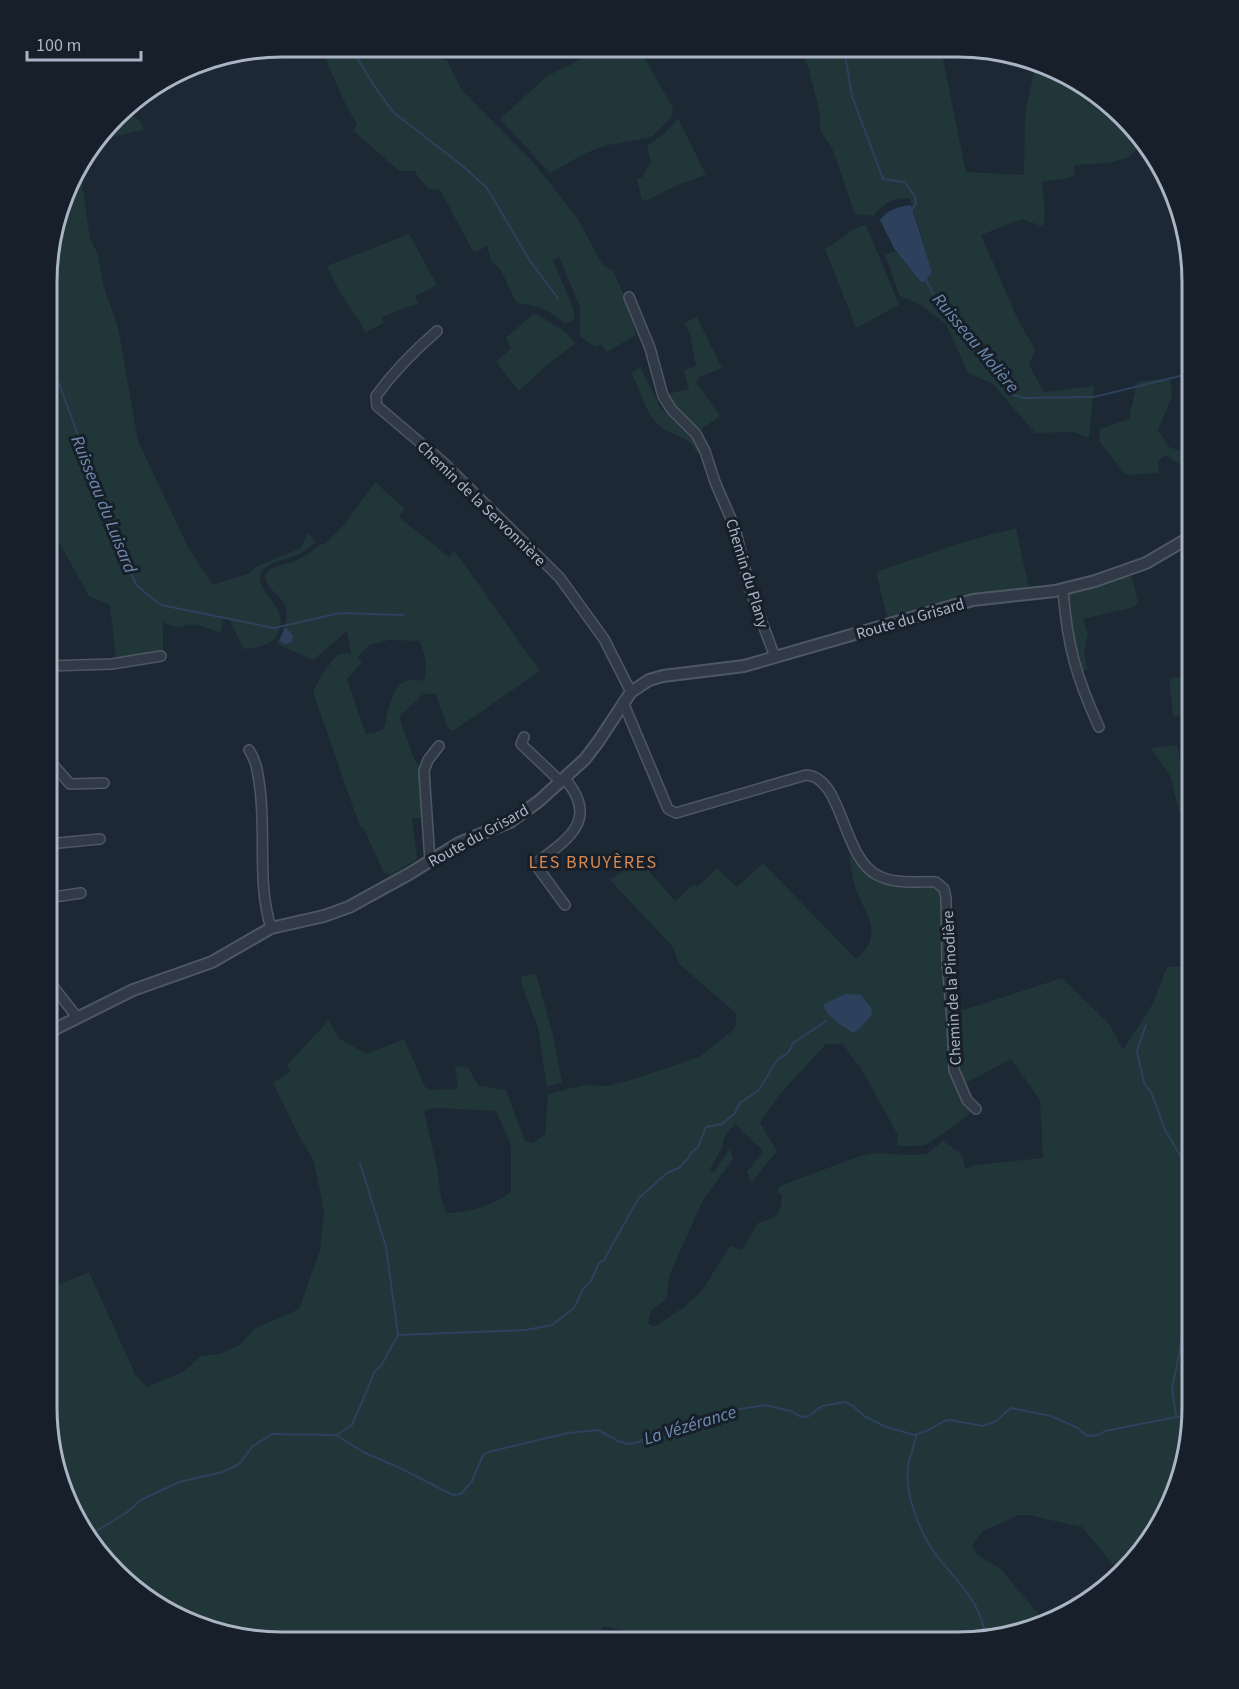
<svg xmlns="http://www.w3.org/2000/svg" width="1239" height="1689" font-family="'Source Sans 3',sans-serif">
  <style>
    .green { fill: #203638; fill-rule: evenodd }
    .water { fill: #2d415c }
    .lines { fill: none; stroke-linecap: round; stroke-linejoin: round }
    .stream { stroke: #2d415c; stroke-width: 2 }
    .minor-casing { stroke: #4e5764; stroke-width: 12 }
    .tertiary-casing { stroke: #4e5764; stroke-width: 14 }
    .minor { stroke: #313a46; stroke-width: 9 }
    .tertiary { stroke: #313a46; stroke-width: 10 }
    .labels { text-anchor: middle; stroke-width: 6; stroke-linejoin: round; paint-order: stroke }
    .street-label { font-size: 16px; fill: #aab4c4; stroke: #171f2a }
    .water-label { font-size: 18px; font-style: italic; fill: #708baf; stroke: #171f2a }
    .neighbourhood-label { font-size: 18px; letter-spacing: 1.5px; fill: #d88a51; stroke: #171f2a }
    .rim { fill: none; stroke: #aab4c4; stroke-width: 3 }
  </style>
  <rect width="100%" height="100%" fill="#1d2835"/>
  <path class="green" d="M320 47H429L437 57 447 61 461 89 533 162 578 219 602 264 614 272 630 310 636 335 607 352 602 345 595 347 580 336V307L559 257 553 260 573 308 575 316 573 320 565 323C545 309 541 305 516 303L501 270 491 260 487 246 474 253 440 190 428 189 414 171H399L354 131 357 124 346 105Z
    M594 47 639 48 670 103 673 107 672 116 652 137 604 146 586 153 550 173 500 119 547 76 578 61Z
    M801 48 991 49 942 54 966 172 1024 175 1025 116 1035 66 1088 86 1134 127 1144 142 1128 158 1107 163 1075 165 1074 175 1069 178 1042 182 1045 214 1044 223 1041 226 1022 219 981 235 1019 322 1035 349 1029 365 1044 392 1094 386 1089 438 1073 432 1035 433 993 384 968 373 946 324 921 305 900 296 885 255 895 251 921 282 932 272 910 199C894 197 883 203 874 216L855 214 832 148 820 130V114L809 69Z
    M123 109 141 122 144 130 116 136H101Z
    M678 118 706 175 675 186 648 200 642 201 637 179 642 177 651 162 647 146 665 133Z
    M79 163 90 238 98 255 104 288 118 327 138 441 188 547 213 585 250 573 255 567 301 548 308 533 316 542C310 547 304 552 297 555 287 560 271 561 263 570 248 587 290 605 279 631 276 637 273 641 267 644 260 647 251 648 244 649L230 621 223 619 221 633C213 630 205 627 197 625 182 623 180 632 163 622V653L116 661 110 605 89 596 48 523 49 251Z
    M866 225 899 305 856 328 825 249 856 228Z
    M409 234 437 285 415 296 419 303 382 317 384 323 366 332 338 289 327 266Z
    M534 313 566 332 575 344 548 364 519 391 496 362 511 348 506 338Z
    M697 317 722 368 699 377 696 382 720 416 698 432 677 412 665 394 689 389 684 370 696 366 690 334 684 323Z
    M640 367 661 409C678 414 692 435 700 451L698 453C695 450 692 445 689 442 678 434 665 433 656 423 643 408 641 389 631 373Z
    M1170 378 1172 396 1158 430 1169 447 1190 454 1192 452V470H1188L1166 455 1158 461 1159 473 1126 475 1099 441 1100 429 1129 419 1137 382Z
    M375 482 405 509 399 517 449 557 454 550 540 671 453 731 448 728 435 693 422 695 399 717 415 761 421 769 423 817 412 819 417 859 391 875 384 873 363 827H360L313 692 322 674 338 654 351 653 347 631 313 660 277 644C284 633 291 615 284 603 279 594 254 579 271 569 279 564 290 564 298 560 307 555 314 549 322 544H325L344 525ZM389 640 420 641 426 661 425 678 422 681C392 673 390 706 384 728L375 733 366 734 347 679 362 662 357 658 369 645Z
    M1016 528 1029 588C980 591 935 607 888 621L876 572 960 543Z
    M1131 573 1138 603 1134 607 1083 619 1088 633 1084 653 1088 670H1078L1073 651 1067 592Z
    M1192 675V714L1173 716 1169 678Z
    M1177 745 1186 799 1192 825V844L1179 811 1170 776 1151 748Z
    M849 855H852C858 861 864 873 871 876 893 888 934 871 944 899L949 1061 956 1087 970 1109 969 1115 928 1144 918 1146H897L898 1135 859 1065 857 1064 843 1044H826L779 1095 760 1123 777 1151 751 1183 747 1172 763 1151 735 1124 724 1137 722 1148 710 1169 714 1172 730 1148 733 1159 703 1200 669 1276 667 1298 651 1311 648 1323 654 1327 683 1308 701 1292 730 1246 742 1250 758 1223C776 1218 781 1215 782 1195L777 1191 780 1186 857 1157 876 1153 912 1155 926 1154 943 1141 962 1155 965 1169 975 1165 1043 1158 1040 1100 1011 1059 962 1085 956 1067 954 1013 1062 978 1110 1025 1123 1050 1152 1005 1167 967 1192 966V1423L1180 1483 1153 1538 1121 1574 1082 1527 1028 1515H1019L983 1531 972 1546 976 1554 1000 1568 1039 1615H1055L1056 1619 957 1642H648L631 1632 603 1626 599 1641H252L151 1603 105 1563 71 1511 47 1407V1331L51 1326 49 1289 89 1272 136 1376 147 1387 183 1372 201 1356 220 1354 240 1345 254 1329 299 1309 320 1250 324 1211 314 1161 299 1136 273 1083 290 1071 287 1065 329 1020 338 1038 367 1054 404 1039 425 1087 430 1090 458 1089 455 1066 468 1068 479 1086 506 1090 525 1141 533 1143 545 1134 548 1094 584 1085 607 1086 631 1080 699 1057 732 1031 736 1025V1013L679 964 673 947 610 880 639 860 675 901 694 884 697 887 717 869 737 887 763 863 856 959C886 934 865 915 855 887 852 877 851 866 849 855ZM436 1108 496 1111 511 1145V1192C493 1205 469 1213 446 1213L441 1198 437 1168 424 1111Z
    M536 974 553 1035 562 1083 547 1087 538 1028 521 983V976Z"/>
  <path class="water" d="M911 205 932 272 925 282H921L895 250 880 220C889 209 897 207 911 205Z
    M285 627 293 635 292 642 286 644 279 641Z
    M846 994 861 995 871 1007 872 1015 860 1028 853 1033C842 1025 826 1017 823 1004Z"/>
  <g class="lines">
    <path class="stream" d="M350 47 375 87 393 112 464 167 487 188 530 261 558 298
      M844 48 852 96 883 179 905 182 915 197 916 204 911 210
      M926 280 936 299 975 351 1014 395 1024 398 1094 397 1192 373
      M48 365 58 381 122 553 137 586 161 605 274 628 340 613 403 615
      M1146 1025 1137 1051 1144 1083 1152 1094 1165 1130 1183 1160 1192 1189
      M360 1163 386 1247 398 1335
      M1176 1416 1172 1389 1182 1339 1192 1308
      M337 1435 352 1425 375 1371 381 1366 398 1335 526 1330 552 1325 574 1308 583 1289 591 1281 599 1263 604 1260 638 1199 667 1173 679 1168 689 1157 692 1152 698 1147 706 1127 722 1124 735 1113 740 1103 759 1090 777 1060 789 1052 793 1043 826 1021
      M917 1435C914 1445 910 1456 908 1466 904 1495 922 1539 941 1561 960 1584 982 1605 985 1636
      M88 1536 126 1513 141 1500 179 1482 223 1472 239 1464 253 1446 272 1434 336 1435 363 1452 396 1466 453 1495 461 1494 472 1481 483 1455 488 1452 568 1433 598 1430 618 1441 628 1444 639 1442 668 1427 720 1412 765 1405 791 1411 801 1417 809 1416 822 1406 845 1402 853 1406 864 1416 886 1427 915 1435 931 1429 944 1421 950 1420 983 1426 996 1421 1011 1408 1051 1416 1078 1428 1087 1436 1098 1435 1105 1431 1176 1417 1192 1416"/>
    <defs>
      <path id="minor" d="M629 297 650 348 663 396 672 410 696 434 705 451 715 482 735 528 750 590 775 657
        M437 331C414 351 394 371 376 396L377 406 443 462 560 578 604 639 631 692
        M1063 590C1067 644 1076 677 1099 727
        M48 666 112 664 161 656
        M623 702 668 809 676 813 806 775C843 777 842 857 877 875 896 885 916 881 936 882L944 889 946 898 947 963 952 1019 954 1070 967 1100 976 1109
        M524 737 521 744 561 782
        M249 750C257 762 258 774 260 789 266 835 257 883 271 928
        M48 759 70 784 104 783
        M565 779C600 820 568 839 535 864L565 905
        M48 844 100 839
        M430 861 424 771 428 760 439 746
        M47 898 81 893
        M47 979 77 1017"/>
      <path id="tertiary" d="M47 1033 133 990 212 962 271 928 324 916 349 907 409 874 459 843 510 822 539 801 585 759 598 742 631 692 649 680 663 676 744 666 973 600 1055 591 1095 581 1146 563 1192 536"/>
    </defs>
    <use href="#minor" class="minor-casing"/>
    <use href="#tertiary" class="tertiary-casing"/>
    <use href="#minor" class="minor"/>
    <use href="#tertiary" class="tertiary"/>
  </g>
  <g class="labels">
    <g class="street-label">
      <text transform="translate(482 503) rotate(44)" y="6">Chemin de la Servonnière</text>
      <text transform="translate(748 573) rotate(73)" y="6">Chemin du Plany</text>
      <text transform="translate(910 618) rotate(-16)" y="6">Route du Grisard</text>
      <text transform="translate(478 835) rotate(-29)" y="6">Route du Grisard</text>
      <text transform="translate(951 988) rotate(-93)" y="6">Chemin de la Pinodière</text>
    </g>
    <g class="water-label">
      <text transform="translate(976 343) rotate(50)" y="6">Ruisseau Molière</text>
      <text transform="translate(104 504) rotate(68)" y="6">Ruisseau du Luisard</text>
      <text transform="translate(690 1425) rotate(-17)" y="6">La Vézérance</text>
    </g>
    <g class="neighbourhood-label">
      <text x="593" y="868">LES BRUYÈRES</text>
    </g>
  </g>
  <path d="M0 0H1239V1689H0ZM282 57H957A225 225 0 0 1 1182 282V1407A225 225 0 0 1 957 1632H282A225 225 0 0 1 57 1407V282A225 225 0 0 1 282 57Z" fill="#171f2a" fill-rule="evenodd"/>
  <path class="rim" d="M282 57H957A225 225 0 0 1 1182 282V1407A225 225 0 0 1 957 1632H282A225 225 0 0 1 57 1407V282A225 225 0 0 1 282 57Z"/>
  <path d="M27 51v9h114v-9" fill="none" stroke="#aab4c4" stroke-width="3"/>
  <text x="36" y="51" font-size="18" fill="#aab4c4" stroke="#171f2a" stroke-width="4.5" paint-order="stroke">100 m</text>
</svg>
